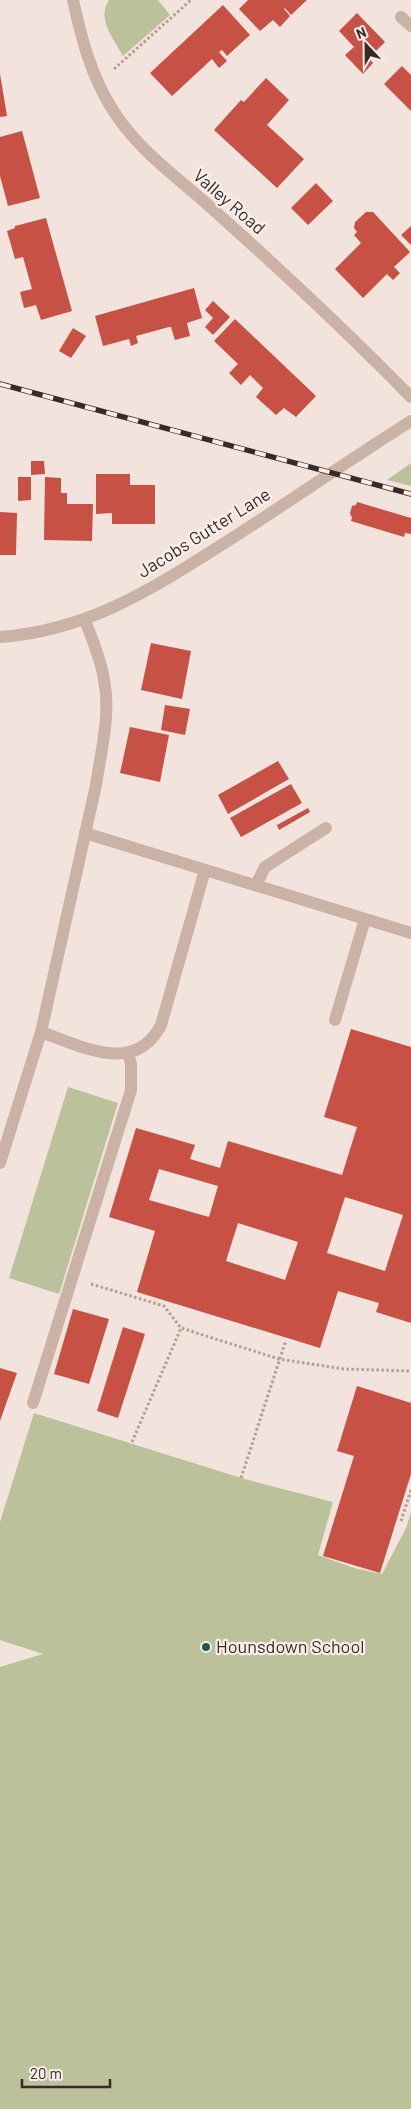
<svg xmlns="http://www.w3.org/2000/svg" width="411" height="2109" font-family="Barlow,sans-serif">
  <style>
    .green { fill: #bac19b }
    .building { fill: #c75145; fill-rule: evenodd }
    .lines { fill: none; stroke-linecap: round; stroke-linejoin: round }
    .path { stroke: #b69c91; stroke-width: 3; stroke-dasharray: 2.5 2.5; stroke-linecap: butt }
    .service { stroke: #cab2a7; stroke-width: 12 }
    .minor { stroke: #cab2a7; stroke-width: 12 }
    .rail-casing { stroke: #372a28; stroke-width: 5.5 }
    .rail { stroke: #faefe8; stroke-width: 4; stroke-dasharray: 11; stroke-linecap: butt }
    .poi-dot { fill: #1d5954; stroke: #faefe8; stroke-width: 2 }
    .labels { text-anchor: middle; stroke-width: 4.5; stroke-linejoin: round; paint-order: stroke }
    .street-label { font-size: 18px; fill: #372a28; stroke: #faefe8 }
    .poi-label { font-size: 18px; fill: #372a28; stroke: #faefe8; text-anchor: start }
  </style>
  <rect width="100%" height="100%" fill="#f2e4dc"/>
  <path class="green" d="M109 0H158L170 15 123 56C114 39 96 19 109 0Z
    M411 463V486L387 480Z
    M68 1087 118 1103 59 1294 9 1278Z
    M34 1413 241 1478 333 1502 318 1555 354 1568 382 1574 406 1528 411 1512V2109H0V1667L43 1654 0 1640V1522Z"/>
  <path class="building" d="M248 0H307L291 15 285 8 284 9 290 16 280 27 273 20 260 31 239 9Z
    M223 5 250 35 227 56 222 50 219 52 227 61 219 68 212 59 172 96 150 73Z
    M357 13 385 42 369 58 373 63 363 74 345 55 354 47 339 31Z
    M402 66 411 75V111L384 84Z
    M0 74 7 116 0 117Z
    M266 78 289 100 267 125 304 159 277 188 214 130 241 100 244 102Z
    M22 131 40 198 8 206 0 176V137Z
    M316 183 333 201 308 225 291 208Z
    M366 212H373L410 252 394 267 400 273 393 280 387 274 363 298 335 269 361 243 354 235 357 232 354 228 355 222Z
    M46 218 72 311 41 320 36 305 24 308 20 292 32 289 23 257 15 259 7 231 15 228V226Z
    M411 226V245L401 235Z
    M194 288 202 318 187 323 190 336 175 340 171 327H169L136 336 138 343 131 346 129 339 103 346 95 316Z
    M213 301 230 317 213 335 205 327 213 318 205 310Z
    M235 319 316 396 296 417 284 408 276 415 256 397 263 388 250 375 241 385 229 373 238 364 214 341Z
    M73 328 86 336 71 358 59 351Z
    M31 461H44L45 474 31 475Z
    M96 474H130V485H155V524H112V513L96 514Z
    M18 477H31V500L18 501Z
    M45 477 61 478V493H67V504H93L92 541 44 540Z
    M357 502 411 518V534L405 533 404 537 351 521 352 518 350 513 352 506 356 505Z
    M0 512 17 513 16 555H0Z
    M151 643 191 651 182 699 141 690Z
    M165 705 190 709 185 735 161 730Z
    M130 727 169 735 160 782 120 773Z
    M278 761 289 779 228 814 218 795Z
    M291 784 302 803 241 837 230 818Z
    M308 808 310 812 279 830 277 825Z
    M351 1029 411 1047V1323L376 1312 379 1303 338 1291 320 1348 137 1292 155 1231 109 1217 136 1128 195 1145 190 1159 220 1168 228 1141 342 1175 357 1127 324 1117ZM159 1169 218 1186 209 1217 149 1200ZM345 1197 403 1215 385 1271 327 1253ZM238 1223 298 1242 285 1280 226 1261Z
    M73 1309 109 1319 89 1384 54 1374Z
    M123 1327 145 1334 118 1418 97 1411Z
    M0 1368 17 1373 0 1421Z
    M357 1386 411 1403V1474L380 1573 323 1556 354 1456 337 1451Z"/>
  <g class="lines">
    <path class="path" d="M114 69 191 0
      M91 1284 164 1306 181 1328 279 1359 344 1369 411 1371
      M132 1442 181 1328
      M241 1478 286 1340
      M401 1521 411 1490"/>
    <path class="service" d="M401 17 411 26
      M85 833 411 933
      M256 885 265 867 326 828
      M335 1020 365 919
      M41 1032C81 1046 135 1076 161 1025L205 870
      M0 1163 41 1032 96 785C101 751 111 714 104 680 101 659 92 639 85 620
      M33 1403 131 1090V1064L128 1053"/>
    <path class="minor" d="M73 0C81 37 91 75 111 107 137 151 182 180 218 214 284 273 349 334 411 397
      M0 637C93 630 158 585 234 537 293 499 351 459 411 421"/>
    <defs>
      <path id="rail" d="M0 384 411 494"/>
    </defs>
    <use href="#rail" class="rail-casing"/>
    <use href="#rail" class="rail"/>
  </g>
  <circle class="poi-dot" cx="206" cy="1647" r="5"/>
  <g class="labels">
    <g class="street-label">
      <text transform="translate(229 202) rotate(41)" y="6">Valley Road</text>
      <text transform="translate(204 533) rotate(-32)" y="6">Jacobs Gutter Lane</text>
    </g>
    <g class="poi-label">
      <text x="216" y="1653">Hounsdown School</text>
    </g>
  </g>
  <g transform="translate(366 45) rotate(338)" stroke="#faefe8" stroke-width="4" paint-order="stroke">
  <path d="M0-4L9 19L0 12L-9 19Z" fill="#372a28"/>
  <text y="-8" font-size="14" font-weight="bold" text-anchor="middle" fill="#372a28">N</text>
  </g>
  <path d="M22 2079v8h88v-8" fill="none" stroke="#372a28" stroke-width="2.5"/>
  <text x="30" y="2079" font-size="15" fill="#372a28" stroke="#faefe8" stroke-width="4" paint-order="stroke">20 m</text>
</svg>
